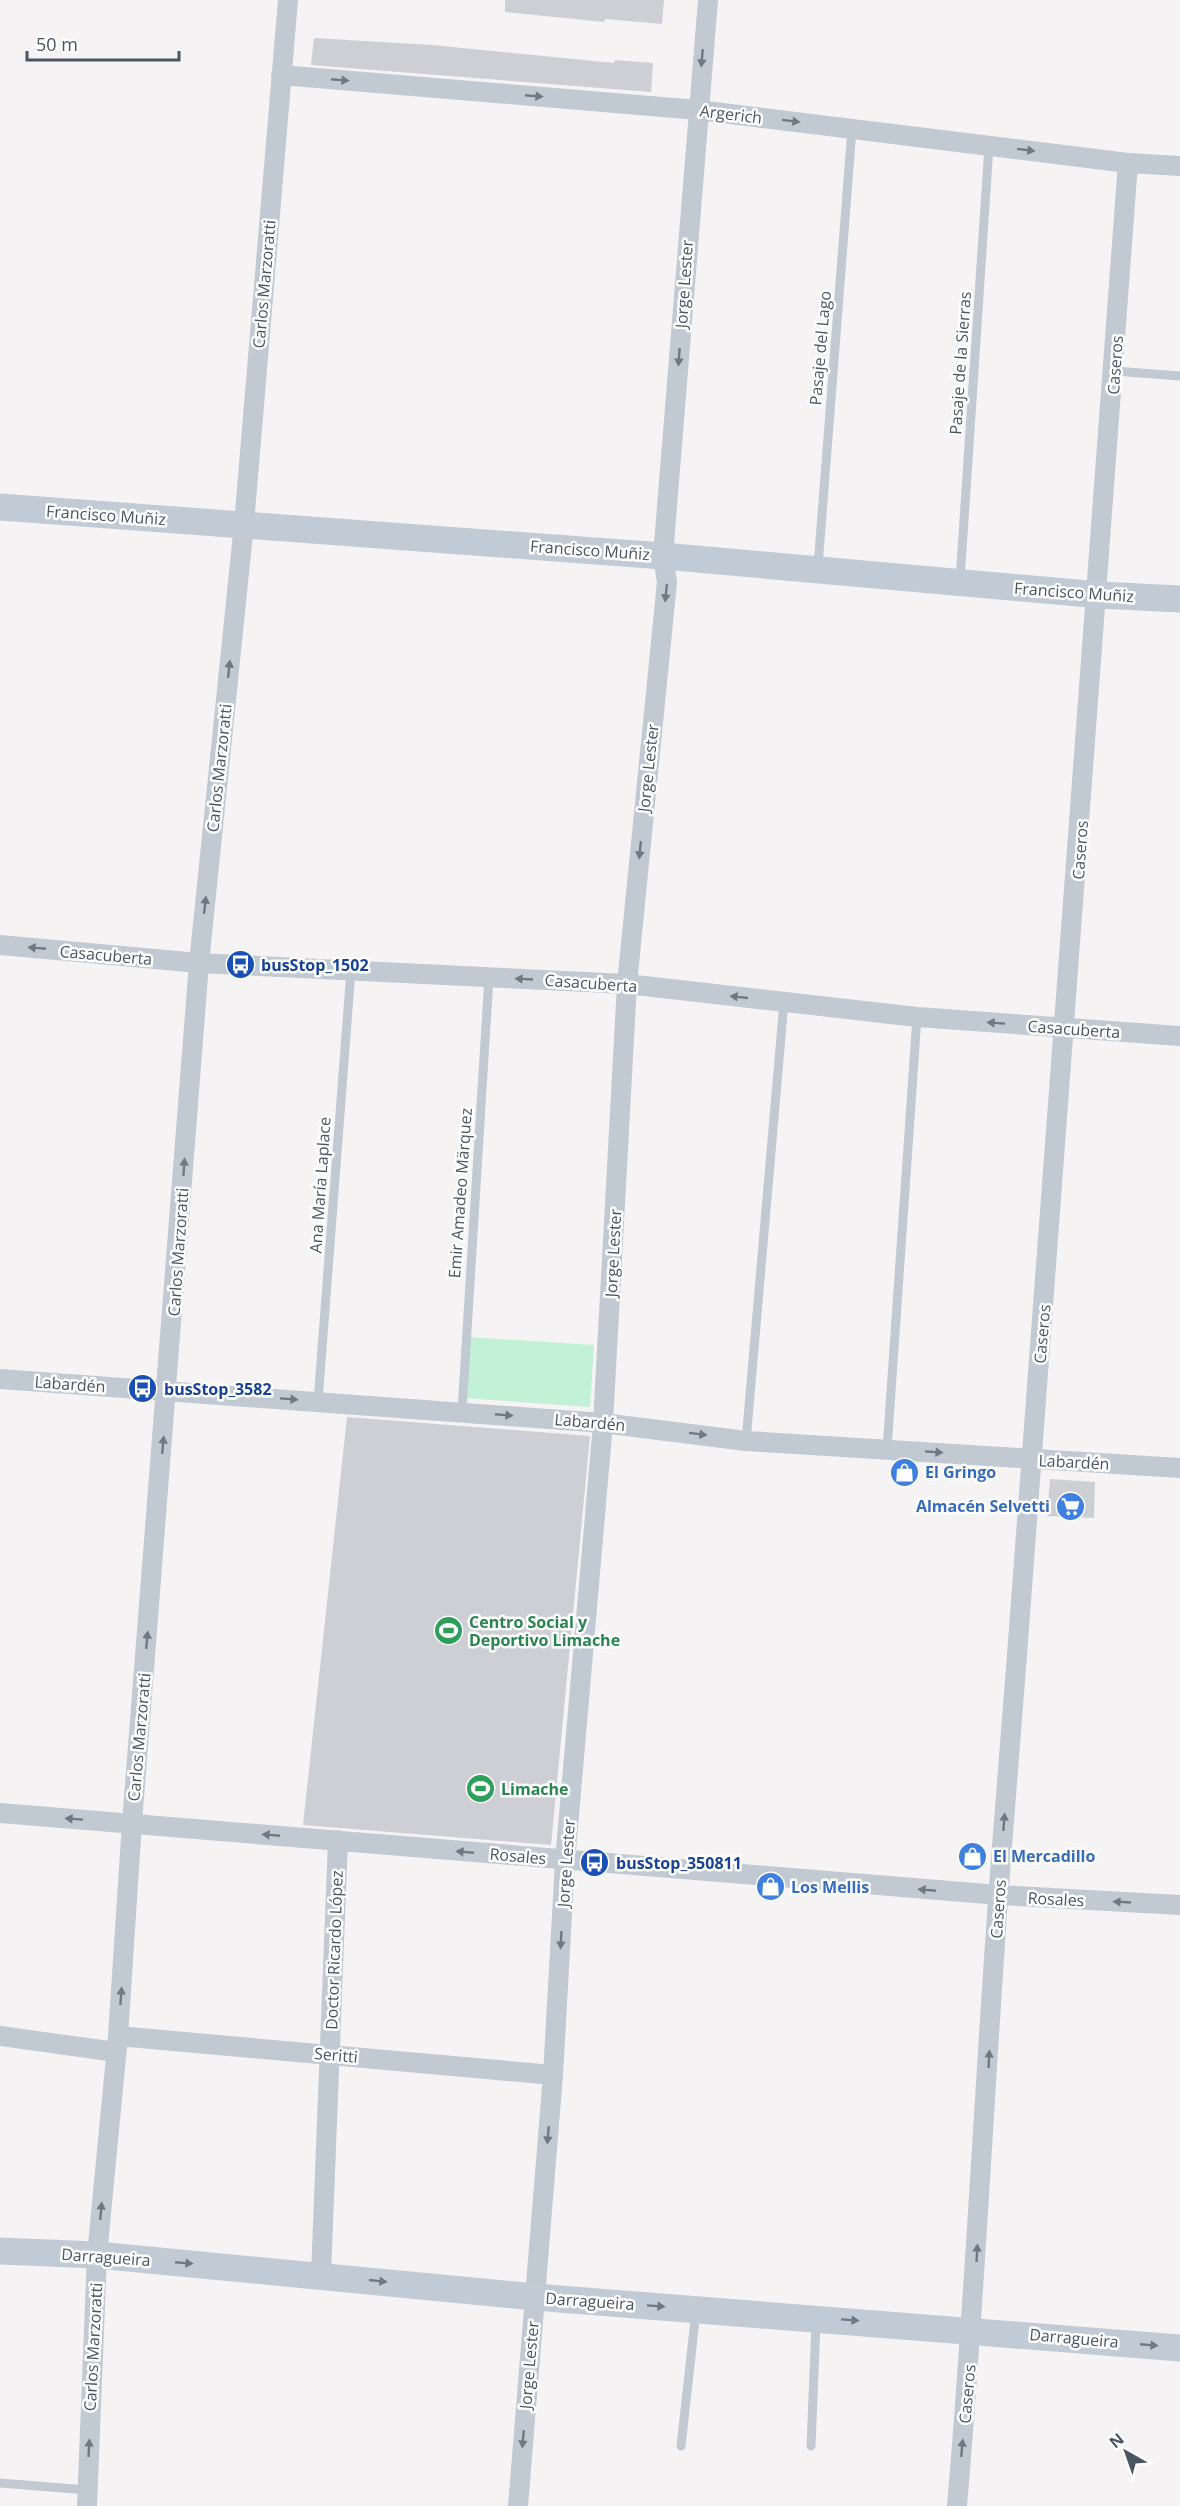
<svg xmlns="http://www.w3.org/2000/svg" width="1180" height="2506" font-family="'Open Sans',sans-serif">
  <style>
    .green { fill: #c3f1d5 }
    .building { fill: #cdcfd5 }
    .lines { fill: none; stroke-linecap: round; stroke-linejoin: round }
    .lane { stroke: #c1cad2; stroke-width: 9 }
    .street { stroke: #c1cad2; stroke-width: 20 }
    .secondary { stroke: #c1cbd6; stroke-width: 27 }
    .oneway { fill: #6e7983 }
    .oneway2 { fill: #6e7984 }
    .labels { text-anchor: middle; stroke-width: 5; stroke-linejoin: round; paint-order: stroke }
    .street-label { font-size: 16px; fill: #4a5661; stroke: #fff }
    .transit-label { font-size: 16px; font-weight: bold; fill: #164399; stroke: #fff; text-anchor: start }
    .shop-label { font-size: 16px; font-weight: bold; fill: #366cbe; stroke: #fff; text-anchor: start }
    .leisure-label { font-size: 16px; font-weight: bold; fill: #27864d; stroke: #fff; text-anchor: start }
  </style>
  <rect width="100%" height="100%" fill="#f5f3f3"/>
  <path class="green" d="M468 1337 594 1345 590 1407 464 1398Z"/>
  <path class="building" d="M505 0H664L662 24 605 19 604 22 505 12Z
    M314 38 432 45 614 63 615 60 653 63 651 92 311 65Z
    M347 1417 590 1436 551 1845 303 1825Z
    M1050 1479 1095 1482 1094 1518 1047 1516Z"/>
  <g class="lines">
    <path class="lane" d="M1115 371 1180 376
      M818 566 852 129
      M960 580 989 146
      M318 1401 351 970
      M462 1411 489 977
      M746 1441 784 1002
      M887 1449 917 1017
      M681 2446 696 2311
      M811 2446 816 2323
      M0 2483 87 2490"/>
    <path class="street" d="M281 75 698 110 1128 163 1180 166
      M0 945 199 963 627 984 917 1017 1180 1036
      M0 1379 603 1423 746 1441 1180 1468
      M0 1813 999 1895 1180 1905
      M0 2036 116 2052
      M118 2036 553 2075
      M321 2275 338 1840
      M87 2506 97 2255 118 2036 132 1823 199 963 244 524 288 0
      M518 2506 553 2075 565 1861 603 1423 627 984 667 582 663 556 708 0
      M957 2506C976 2286 985 2066 1002 1846 1046 1285 1091 724 1128 163"/>
    <path class="secondary" d="M0 507 663 556 1100 595 1180 599
      M0 2251 97 2255 535 2297 1180 2348"/>
  </g>
  <defs><path id="oneway-solid" d="M-6-.8H1V-3.2L6.5 0L1 3.2V.8H-6Z" transform="scale(1.5)"/></defs>
  <g class="oneway">
    <use href="#oneway-solid" transform="translate(702 58) rotate(95)"/>
    <use href="#oneway-solid" transform="translate(340 80) rotate(5)"/>
    <use href="#oneway-solid" transform="translate(534 96) rotate(5)"/>
    <use href="#oneway-solid" transform="translate(791 121) rotate(7)"/>
    <use href="#oneway-solid" transform="translate(1026 150) rotate(7)"/>
    <use href="#oneway-solid" transform="translate(679 357) rotate(94)"/>
    <use href="#oneway-solid" transform="translate(666 593) rotate(96)"/>
    <use href="#oneway-solid" transform="translate(229 669) rotate(-84)"/>
    <use href="#oneway-solid" transform="translate(640 850) rotate(96)"/>
    <use href="#oneway-solid" transform="translate(205 905) rotate(-84)"/>
    <use href="#oneway-solid" transform="translate(37 948) rotate(-175)"/>
    <use href="#oneway-solid" transform="translate(524 979) rotate(-177)"/>
    <use href="#oneway-solid" transform="translate(739 997) rotate(-174)"/>
    <use href="#oneway-solid" transform="translate(996 1023) rotate(-176)"/>
    <use href="#oneway-solid" transform="translate(184 1167) rotate(-86)"/>
    <use href="#oneway-solid" transform="translate(289 1399) rotate(4)"/>
    <use href="#oneway-solid" transform="translate(504 1415) rotate(5)"/>
    <use href="#oneway-solid" transform="translate(698 1434) rotate(7)"/>
    <use href="#oneway-solid" transform="translate(163 1445) rotate(-85)"/>
    <use href="#oneway-solid" transform="translate(934 1452) rotate(4)"/>
    <use href="#oneway-solid" transform="translate(147 1640) rotate(-85)"/>
    <use href="#oneway-solid" transform="translate(74 1819) rotate(-176)"/>
    <use href="#oneway-solid" transform="translate(1004 1822) rotate(-86)"/>
    <use href="#oneway-solid" transform="translate(271 1835) rotate(-175)"/>
    <use href="#oneway-solid" transform="translate(465 1852) rotate(-175)"/>
    <use href="#oneway-solid" transform="translate(927 1890) rotate(-175)"/>
    <use href="#oneway-solid" transform="translate(1122 1902) rotate(-177)"/>
    <use href="#oneway-solid" transform="translate(561 1940) rotate(93)"/>
    <use href="#oneway-solid" transform="translate(121 1996) rotate(-86)"/>
    <use href="#oneway-solid" transform="translate(989 2059) rotate(-87)"/>
    <use href="#oneway-solid" transform="translate(548 2135) rotate(95)"/>
    <use href="#oneway-solid" transform="translate(101 2211) rotate(-85)"/>
    <use href="#oneway-solid" transform="translate(977 2253) rotate(-87)"/>
    <use href="#oneway-solid" transform="translate(523 2439) rotate(95)"/>
    <use href="#oneway-solid" transform="translate(89 2448) rotate(-87)"/>
    <use href="#oneway-solid" transform="translate(962 2448) rotate(-85)"/>
  </g>
  <g class="oneway2">
    <use href="#oneway-solid" transform="translate(184 2263) rotate(5)"/>
    <use href="#oneway-solid" transform="translate(378 2281) rotate(6)"/>
    <use href="#oneway-solid" transform="translate(656 2306) rotate(4)"/>
    <use href="#oneway-solid" transform="translate(850 2320) rotate(4)"/>
    <use href="#oneway-solid" transform="translate(1149 2345) rotate(5)"/>
  </g>
  <defs>
    <symbol id="bus-disc" viewBox="-11 -11 22 22"><circle r="9.5" fill="#1a4fb4" stroke="#fff"/><path d="M-5-6H5V4H4V6H2V4H-2V6H-4V4H-5ZM-3.5-4V0h7V-4ZM-3.5 1.2v1.5H-2V1.2ZM2 1.2v1.5H3.5V1.2Z" fill="#fff"/></symbol>
    <symbol id="shop-disc" viewBox="-11 -11 22 22"><circle r="9.5" fill="#3f7fe0" stroke="#fff"/><path d="M-5-2.5h2.3a2.7 3.5 0 0 1 5.4 0H5L5.5 6h-11ZM-1.5-2.5h3a1.5 2.3 0 0 0-3 0Z" fill="#fff"/></symbol>
    <symbol id="supermarket-disc" viewBox="-11 -11 22 22"><circle r="9.5" fill="#3f7fe0" stroke="#fff"/><path d="M-6-5.5h2.5l.6 2H6L4.5 2H-2.5L-4.4-4H-6ZM-1.5 3.2a1.3 1.3 0 1 0 .1 0ZM3 3.2a1.3 1.3 0 1 0 .1 0Z" fill="#fff"/></symbol>
    <symbol id="stadium-disc" viewBox="-11 -11 22 22"><circle r="9.5" fill="#2e9e5b" stroke="#fff"/><path d="M0-5a6.5 5 0 1 0 0 10a6.5 5 0 1 0 0-10ZM-3.5-1.8h7v3.6h-7Z" fill="#fff"/></symbol>
  </defs>
  <g fill-rule="evenodd">
    <use href="#bus-disc" x="224" y="948" width="33" height="33"/>
    <use href="#bus-disc" x="126" y="1372" width="33" height="33"/>
    <use href="#shop-disc" x="888" y="1456" width="33" height="33"/>
    <use href="#supermarket-disc" x="1054" y="1490" width="33" height="33"/>
    <use href="#stadium-disc" x="432" y="1614" width="33" height="33"/>
    <use href="#stadium-disc" x="464" y="1772" width="33" height="33"/>
    <use href="#shop-disc" x="956" y="1840" width="33" height="33"/>
    <use href="#bus-disc" x="578" y="1846" width="33" height="33"/>
    <use href="#shop-disc" x="754" y="1870" width="33" height="33"/>
  </g>
  <g class="labels">
    <g class="street-label">
      <text transform="translate(731 114) rotate(7)" y="6">Argerich</text>
      <text transform="translate(264 284) rotate(-85)" y="6">Carlos Marzoratti</text>
      <text transform="translate(684 284) rotate(-86)" y="6">Jorge Lester</text>
      <text transform="translate(820 348) rotate(-85)" y="6">Pasaje del Lago</text>
      <text transform="translate(960 363) rotate(-86)" y="6">Pasaje de la Sierras</text>
      <text transform="translate(1115 365) rotate(-86)" y="6">Caseros</text>
      <text transform="translate(106 515) rotate(4)" y="6">Francisco Muñiz</text>
      <text transform="translate(590 550) rotate(4)" y="6">Francisco Muñiz</text>
      <text transform="translate(1074 592) rotate(4)" y="6">Francisco Muñiz</text>
      <text transform="translate(219 768) rotate(-84)" y="6">Carlos Marzoratti</text>
      <text transform="translate(648 768) rotate(-84)" y="6">Jorge Lester</text>
      <text transform="translate(1080 850) rotate(-86)" y="6">Caseros</text>
      <text transform="translate(106 955) rotate(5)" y="6">Casacuberta</text>
      <text transform="translate(591 983) rotate(4)" y="6">Casacuberta</text>
      <text transform="translate(1074 1029) rotate(4)" y="6">Casacuberta</text>
      <text transform="translate(320 1185) rotate(-86)" y="6">Ana María Laplace</text>
      <text transform="translate(460 1193) rotate(-86)" y="6">Emir Amadeo Märquez</text>
      <text transform="translate(178 1252) rotate(-86)" y="6">Carlos Marzoratti</text>
      <text transform="translate(613 1253) rotate(-87)" y="6">Jorge Lester</text>
      <text transform="translate(1042 1334) rotate(-85)" y="6">Caseros</text>
      <text transform="translate(70 1384) rotate(4)" y="6">Labardén</text>
      <text transform="translate(590 1422) rotate(5)" y="6">Labardén</text>
      <text transform="translate(1074 1462) rotate(3)" y="6">Labardén</text>
      <text transform="translate(139 1737) rotate(-85)" y="6">Carlos Marzoratti</text>
      <text transform="translate(518 1856) rotate(5)" y="6">Rosales</text>
      <text transform="translate(566 1863) rotate(-86)" y="6">Jorge Lester</text>
      <text transform="translate(1056 1899) rotate(3)" y="6">Rosales</text>
      <text transform="translate(998 1909) rotate(-86)" y="6">Caseros</text>
      <text transform="translate(334 1950) rotate(-88)" y="6">Doctor Ricardo López</text>
      <text transform="translate(336 2055) rotate(5)" y="6">Seritti</text>
      <text transform="translate(106 2257) rotate(4)" y="6">Darragueira</text>
      <text transform="translate(590 2301) rotate(4)" y="6">Darragueira</text>
      <text transform="translate(1074 2338) rotate(5)" y="6">Darragueira</text>
      <text transform="translate(93 2347) rotate(-87)" y="6">Carlos Marzoratti</text>
      <text transform="translate(529 2365) rotate(-85)" y="6">Jorge Lester</text>
      <text transform="translate(967 2394) rotate(-85)" y="6">Caseros</text>
    </g>
    <g class="transit-label">
      <text x="261" y="971">busStop_1502</text>
      <text x="164" y="1395">busStop_3582</text>
      <text x="616" y="1869">busStop_350811</text>
    </g>
    <g class="shop-label">
      <text x="925" y="1478">El Gringo</text>
      <text x="1050" y="1512" text-anchor="end">Almacén Selvetti</text>
      <text x="993" y="1862">El Mercadillo</text>
      <text x="791" y="1893">Los Mellis</text>
    </g>
    <g class="leisure-label">
      <text x="469" y="1628">Centro Social y<tspan x="469" dy="18">Deportivo Limache</tspan></text>
      <text x="501" y="1795">Limache</text>
    </g>
  </g>
  <g transform="translate(1126 2452) rotate(320)" stroke="#ffffff" stroke-width="4.5" paint-order="stroke">
  <path d="M0-4.5L10 22L0 15L-10 22Z" fill="#4a5661"/>
  <text y="-9" font-size="16" font-weight="bold" text-anchor="middle" fill="#4a5661">N</text>
  </g>
  <path d="M27 51v9h152v-9" fill="none" stroke="#4a5661" stroke-width="3"/>
  <text x="36" y="51" font-size="18" fill="#4a5661" stroke="#ffffff" stroke-width="4.5" paint-order="stroke">50 m</text>
</svg>
